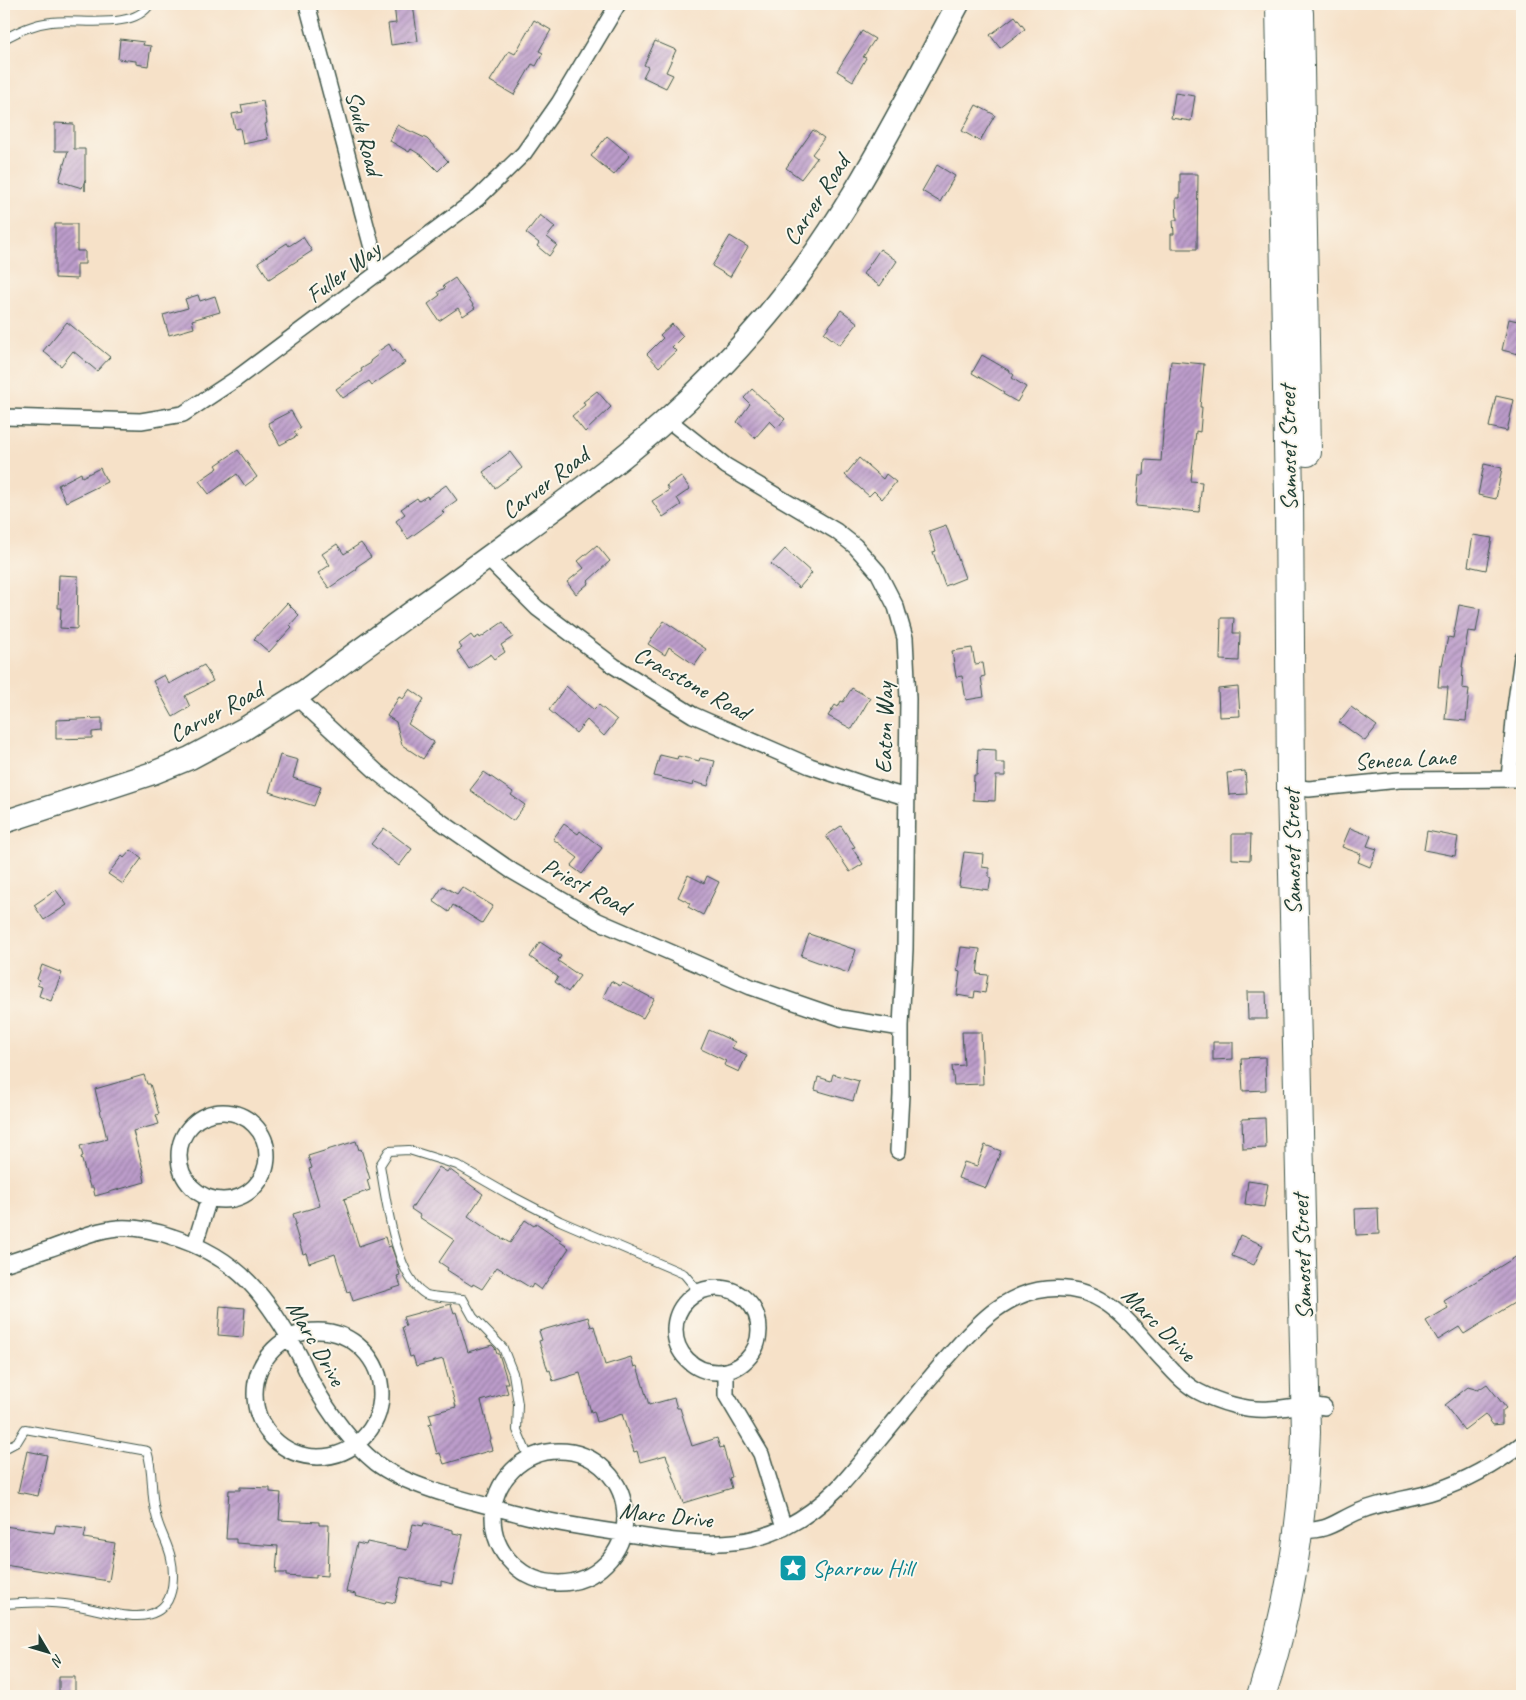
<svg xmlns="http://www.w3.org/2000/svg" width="1526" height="1700" font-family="Caveat,sans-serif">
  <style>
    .building { fill: url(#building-hatch) }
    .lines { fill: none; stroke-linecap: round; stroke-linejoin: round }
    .lane-casing { stroke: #3f564a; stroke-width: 10 }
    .street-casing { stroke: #3f564a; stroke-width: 18 }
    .secondary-casing { stroke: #3f564a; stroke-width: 25 }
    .highway-casing { stroke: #3f564a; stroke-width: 30 }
    .lane { stroke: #fff; stroke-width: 8 }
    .street { stroke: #fff; stroke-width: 15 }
    .secondary { stroke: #fff; stroke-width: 22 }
    .highway { stroke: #fff; stroke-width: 28 }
    .labels { text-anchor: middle; stroke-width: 4; stroke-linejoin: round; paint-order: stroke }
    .street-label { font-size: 24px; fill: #1f3d34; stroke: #fbf7ec }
    .culture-label { font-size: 24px; fill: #0d838f; stroke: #fbf7ec; text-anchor: start }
  </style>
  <defs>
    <pattern id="building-hatch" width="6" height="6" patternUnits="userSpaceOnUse" patternTransform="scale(1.25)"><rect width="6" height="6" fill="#bc9cca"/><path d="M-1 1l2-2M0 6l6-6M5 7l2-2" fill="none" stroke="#9880a5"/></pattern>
  </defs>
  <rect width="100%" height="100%" fill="#fbf7ec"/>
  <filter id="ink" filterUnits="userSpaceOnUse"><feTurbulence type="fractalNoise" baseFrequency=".02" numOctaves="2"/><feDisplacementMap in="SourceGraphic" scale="10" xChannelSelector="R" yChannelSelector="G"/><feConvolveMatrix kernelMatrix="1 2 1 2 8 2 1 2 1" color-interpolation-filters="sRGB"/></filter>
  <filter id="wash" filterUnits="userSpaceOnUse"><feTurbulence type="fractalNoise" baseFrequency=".0096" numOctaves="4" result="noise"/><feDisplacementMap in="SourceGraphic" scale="20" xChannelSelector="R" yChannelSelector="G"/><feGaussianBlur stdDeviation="1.12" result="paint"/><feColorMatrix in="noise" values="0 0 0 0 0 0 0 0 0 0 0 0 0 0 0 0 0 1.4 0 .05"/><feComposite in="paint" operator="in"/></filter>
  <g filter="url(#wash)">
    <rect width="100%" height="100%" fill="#f6e1c8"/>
    <g id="blocks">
      <path class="building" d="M394 4H413L418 41 391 45 388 24 396 23Z
        M1015 16 1025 29 1000 48 990 35Z
        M534 20 551 30 539 51 543 53 536 66 532 64 514 95 490 81 509 51 515 54Z
        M862 31 875 39 863 57 866 58 853 81 837 71Z
        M120 39 144 42 143 45 151 46 148 66 136 64V61L118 59Z
        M655 41 676 50 666 72 673 75 666 88 643 77 648 67 644 65Z
        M1175 93 1195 96 1191 121 1171 118Z
        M263 101 267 123 265 124 268 139 243 144 240 128 235 129 232 114 243 112 241 105Z
        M976 105 995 115 980 141 962 131Z
        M55 123 74 124V149H85V191V180L82 188 59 181 68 151H55Z
        M397 125 427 139 448 161 438 171 424 157 411 149 409 152 390 141Z
        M813 130 824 138 812 154 817 158 801 179 786 168Z
        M607 136 630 155 614 175 591 156Z
        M937 165 955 176 940 202 922 191Z
        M1180 174H1198L1197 249H1171V234H1174L1173 220H1177L1176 198H1180Z
        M540 215 555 227 547 237 557 245 549 256 537 246 539 243 526 233Z
        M55 224H77V251H85V264H77V279L55 278Z
        M730 236 748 247 730 277 712 266Z
        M303 237 312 251 269 279 258 262 287 243 289 246Z
        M880 249 897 261 880 286 863 274Z
        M455 278 475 308 463 316 458 308 439 321 428 304 440 295 438 292 445 288 443 286Z
        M198 295 200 301 215 296 220 312 192 320 194 328 169 335 163 315 188 308 185 299Z
        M841 310 858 323 840 345 824 333Z
        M1509 319 1522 322V355L1502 350Z
        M67 322 110 357 97 371 73 351 61 366 43 351Z
        M672 324 683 336 672 347 676 351 659 367 647 354 663 338 660 335Z
        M389 344 393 351 395 349 405 363 372 385 369 381 343 398 336 389 362 371 361 369 371 363 370 361 379 354 377 352Z
        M982 355 1008 370 1014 375 1012 378 1026 387 1017 402 1003 394 1004 392 972 373Z
        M1171 361 1204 364 1200 407H1202L1200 432 1196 431 1191 481 1202 482 1199 512 1136 506 1139 475H1144L1145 460 1161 461 1165 404H1167Z
        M752 389 785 419 777 428 770 421 755 438 737 422 750 404 744 398Z
        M597 391 611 407 585 432 572 416 585 405 583 402Z
        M1496 396 1514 400 1507 431 1489 427Z
        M291 411 301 428 294 432 297 436 280 445 268 423Z
        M238 450 257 477 245 486 237 474 209 494 199 481 218 468 216 465Z
        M510 452 522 468 495 488 483 472Z
        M859 458 883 479 886 474 896 482 882 499 874 491 869 496 845 475Z
        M1484 464 1502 468 1496 499 1478 495Z
        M100 468 107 482 66 502 58 485 81 473 82 477Z
        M681 476 690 489 677 498 681 505 663 517 652 501 669 490 666 486Z
        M446 485 457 500 442 511 444 513 408 539 396 521 405 514 401 509 417 498 419 501 427 496 428 498Z
        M946 525 965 578 945 586 933 552 936 551 929 531Z
        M1473 535 1492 538 1486 570 1468 566Z
        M361 543 371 557 356 567 357 569 329 588 318 573 330 565 322 554 337 544 344 554Z
        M597 545 610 561 588 581 589 583 576 594 567 582 584 568 578 561Z
        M785 549 812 573 799 588 771 564Z
        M59 575 78 576 77 629 60 628 61 608H58Z
        M287 603 299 615 290 625 292 627 269 652 254 639Z
        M1459 605 1480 609 1476 632 1468 631 1462 667H1463L1462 688 1469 689 1466 721 1445 719 1448 687H1438L1440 665H1442L1448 637 1453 638Z
        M1221 618H1234L1233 633H1240L1239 661 1220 660Z
        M664 621 706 649 695 665 669 647 665 655 648 644Z
        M503 622 513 637 501 645 505 652 495 659 491 654 469 669 457 651 462 648 459 644 471 635 474 639 479 636 480 638Z
        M972 648 975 664 983 663 985 676 981 677 984 697 966 700 962 676 956 677 952 651Z
        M204 665 213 681 185 696 190 707 173 717 153 681 164 675 169 684Z
        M566 686 594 710 599 705 617 720 604 736 587 720 576 733 549 710Z
        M1238 687 1240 716 1219 717 1218 689Z
        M852 688 870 698 852 729 828 716 835 705 838 707 841 701 843 702Z
        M410 689 424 699 408 724 434 742 423 759 402 745 396 722 387 716 399 697 403 699Z
        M1351 707 1377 726 1365 741 1339 722Z
        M102 718V731L92 732V738L56 739V720Z
        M978 749 996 750V763H1005V776H996L995 801 973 800 974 775H977Z
        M280 755 298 760 293 778 321 787 314 806 269 792Z
        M660 755 677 759 678 756 699 761 700 758 715 761 708 786 694 782 693 786 654 776Z
        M1245 771 1247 794 1229 795 1227 773Z
        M484 772 513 792 511 795 525 805 513 821 470 790Z
        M564 824 578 834 580 831 602 848 582 874 571 866 578 858 553 839Z
        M841 826 855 847 852 848 863 864 850 872 826 836Z
        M384 828 412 849 399 866 371 844Z
        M1350 828 1371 836 1367 846 1377 849 1370 867 1358 862 1361 854 1342 847Z
        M1427 831 1458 837 1455 856 1424 850Z
        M1232 834H1251L1250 860 1232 859Z
        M131 850 142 858 123 884 108 874 122 856 124 858Z
        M964 852 983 854 982 867 989 868V877L991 878 989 890 959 886Z
        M688 875 704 883 707 876 719 882 703 915 688 907 690 903 678 897Z
        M443 886 457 894 462 887 493 906 482 923 453 905 449 912 433 901Z
        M56 890 67 905 44 920 34 905Z
        M809 934 856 950 848 973 801 956Z
        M540 942 561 956 558 961 580 976 568 992 555 982 558 977 530 957Z
        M961 947 980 949 977 974 988 975 985 993 975 991 974 998 957 995 960 972 957 971Z
        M42 965 62 973 51 1001 39 996 42 987 37 985 39 980 37 979Z
        M611 981 620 986 623 983 654 999 643 1018 603 997Z
        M1247 992H1266L1267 1019H1248Z
        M709 1030 735 1042 732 1048 747 1055 739 1072 724 1065 726 1061 701 1049Z
        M962 1032H981L983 1084 954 1085 952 1066 964 1065Z
        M1213 1042H1233V1059L1213 1060Z
        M1265 1057 1266 1090 1243 1091 1241 1058Z
        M833 1074 859 1081 853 1101 815 1090 818 1077 831 1081Z
        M144 1075 147 1084H150L159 1114 156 1115 159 1124 133 1131 144 1172H143L145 1182 95 1196 93 1187H90L81 1157 83 1156 80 1146 107 1139 95 1089Z
        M1265 1118 1266 1148 1243 1149 1242 1119Z
        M356 1141 359 1150 361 1149 370 1179 367 1180 370 1190 344 1199 353 1227 359 1246 385 1237 388 1247 391 1246 396 1260 400 1275 397 1276 401 1286 353 1301 350 1291 347 1292 335 1254 309 1263 306 1253 303 1254 294 1225 296 1224 293 1214 320 1206 309 1169 312 1168 308 1156Z
        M985 1145 1001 1151 986 1188 958 1178 964 1162 977 1166Z
        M439 1167 447 1172 449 1169 483 1194 468 1216 494 1234 510 1243 525 1220 534 1226 536 1223 561 1240 560 1242 569 1248 541 1290 533 1284 531 1288 497 1267 482 1289 473 1284 472 1286 447 1270 448 1268 439 1262 454 1240 419 1217 420 1215 411 1209Z
        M1248 1181 1268 1184 1264 1207 1245 1204Z
        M1378 1208 1379 1234 1356 1235 1355 1209Z
        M1240 1235 1263 1245 1254 1265 1232 1256Z
        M1522 1253V1298L1464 1334 1459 1327 1438 1340 1426 1321 1448 1308 1444 1301Z
        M451 1304 454 1313 456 1312 468 1352 492 1345 495 1348 497 1354H499L508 1383H505L508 1393 481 1401 491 1439 489 1440 492 1450 444 1464 440 1453 437 1454 429 1424 432 1423 429 1414 456 1407 443 1359 416 1366 413 1356 410 1357 402 1327 406 1326 403 1317Z
        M220 1306 245 1308 243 1337 218 1335Z
        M588 1317 591 1327 594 1326 605 1365 631 1357 634 1367 637 1366 649 1405 674 1398 677 1408H680L692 1446 717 1438 720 1448 723 1447 732 1477 729 1478 732 1488 683 1503 666 1455 640 1462 637 1451 634 1452 622 1414 597 1422 594 1411 591 1412 580 1373 553 1381 550 1370 548 1371 539 1341 542 1340 539 1331Z
        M1487 1384 1506 1408 1502 1411V1424L1493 1425 1485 1414 1464 1430 1445 1405 1468 1387 1478 1390Z
        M27 1451 47 1455 38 1496 18 1492Z
        M240 1487 270 1488V1492L281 1493 279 1520 319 1522V1525H329L327 1576 316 1575V1578L286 1576V1573H276L278 1546 236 1543V1539H226L229 1490H240Z
        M424 1523 453 1530V1533L463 1535 452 1584 441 1581V1585L401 1577 395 1603 386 1601 385 1604 355 1596 356 1594 346 1592 357 1543 366 1545 367 1542 407 1550 413 1524 423 1526Z
        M56 1525 86 1529 84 1538 115 1543 109 1581 4 1565V1526L54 1533Z
        M59 1677H75V1696H59Z"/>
    </g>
  </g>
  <g filter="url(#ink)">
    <use href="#blocks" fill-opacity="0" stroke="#3f564a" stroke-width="1"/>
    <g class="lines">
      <defs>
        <path id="lane" d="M4 39C19 31 33 24 51 22 78 18 134 31 150 4
          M4 1449 17 1442 25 1429 147 1451C154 1472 150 1494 156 1515 159 1530 168 1543 171 1558 174 1571 174 1588 168 1600 151 1631 100 1608 72 1605 49 1601 27 1602 4 1604
          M529 1458 517 1430 518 1404 513 1373 503 1348 473 1317 463 1299C455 1298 429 1297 425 1294 395 1276 386 1198 380 1165L389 1151 409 1150 457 1165 506 1193 560 1221 684 1274 699 1292"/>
        <path id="street" d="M307 4 379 274
          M4 417 141 421 183 414 236 379 478 198 524 153 559 103 618 4
          M667 419 726 466 836 531 855 546 878 572 896 607 905 638 908 699 905 949 901 1026V1095L898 1151
          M487 558 537 608 614 666 693 715 810 766 872 787 906 797
          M296 697 378 773 434 817 512 871 598 921 751 987 841 1018 901 1028
          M1509 779 1515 708 1522 657
          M1291 787 1309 789 1399 780 1522 779
          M179 1156a44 44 0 1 1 88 0a44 44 0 1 1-88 0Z
          M195 1244 209 1198
          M4 1264C19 1259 34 1254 49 1249 72 1241 94 1230 118 1228 137 1227 156 1231 173 1237 239 1258 266 1296 298 1353 303 1362 307 1372 312 1382 328 1411 350 1442 376 1463 408 1488 478 1503 519 1514 552 1523 587 1528 621 1533 709 1547 768 1557 837 1489 848 1478 858 1465 868 1453 898 1418 925 1382 956 1348 981 1320 1007 1293 1047 1289 1106 1284 1128 1323 1164 1361 1174 1373 1185 1385 1199 1392 1218 1402 1247 1411 1269 1409 1289 1408 1303 1403 1324 1407
          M675 1330a42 42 0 1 1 84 0a42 42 0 1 1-84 0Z
          M255 1394a63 63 0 1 1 126 0a63 63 0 1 1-126 0Z
          M726 1371V1395L761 1454 784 1528
          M493 1517a66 66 0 1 1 132 0a66 66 0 1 1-132 0Z
          M1299 1530C1330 1532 1335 1521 1360 1511 1384 1501 1411 1499 1435 1491 1466 1481 1496 1464 1522 1444"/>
        <path id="secondary" d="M4 822 153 773 190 758 244 729 306 690C374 639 444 590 513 539 563 502 615 466 662 424 699 391 734 355 766 317 846 223 900 111 958 4"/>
        <path id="highway" d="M1299 13 1307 452
          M1261 1696C1290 1610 1303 1523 1306 1432L1291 787 1289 498 1280 4"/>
      </defs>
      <use href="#lane" class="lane-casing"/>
      <use href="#street" class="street-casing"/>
      <use href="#secondary" class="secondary-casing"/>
      <use href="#highway" class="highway-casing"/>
      <use href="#lane" class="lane"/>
      <use href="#street" class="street"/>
      <use href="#secondary" class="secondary"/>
      <use href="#highway" class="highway"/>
    </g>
  </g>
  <defs>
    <symbol id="sight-square" viewBox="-11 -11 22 22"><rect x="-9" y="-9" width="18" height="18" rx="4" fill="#0f9aa8" stroke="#fbf7ec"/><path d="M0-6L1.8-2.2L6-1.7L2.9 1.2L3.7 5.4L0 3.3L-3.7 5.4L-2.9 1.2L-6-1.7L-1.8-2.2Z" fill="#fff"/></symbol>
  </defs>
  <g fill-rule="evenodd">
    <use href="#sight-square" x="777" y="1552" width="32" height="32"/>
  </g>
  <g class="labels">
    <g class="street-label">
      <text transform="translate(364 133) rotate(75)" y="8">Soule Road</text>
      <text transform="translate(816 200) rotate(-57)" y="8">Carver Road</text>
      <text transform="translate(343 272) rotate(-37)" y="8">Fuller Way</text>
      <text transform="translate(1288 448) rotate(-91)" y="8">Samoset Street</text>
      <text transform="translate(545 483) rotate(-37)" y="8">Carver Road</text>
      <text transform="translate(692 683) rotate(29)" y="8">Cracstone Road</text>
      <text transform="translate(216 712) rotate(-28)" y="8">Carver Road</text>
      <text transform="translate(884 728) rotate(-90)" y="8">Eaton Way</text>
      <text transform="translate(1405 759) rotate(-3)" y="8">Seneca Lane</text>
      <text transform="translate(1292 852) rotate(-91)" y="8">Samoset Street</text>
      <text transform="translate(586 886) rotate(28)" y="8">Priest Road</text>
      <text transform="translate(1302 1257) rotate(-92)" y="8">Samoset Street</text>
      <text transform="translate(1159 1324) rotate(45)" y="8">Marc Drive</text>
      <text transform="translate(316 1343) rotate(60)" y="8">Marc Drive</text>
      <text transform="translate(666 1515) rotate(6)" y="8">Marc Drive</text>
    </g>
    <g class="culture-label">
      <text x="812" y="1576">Sparrow Hill</text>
    </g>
  </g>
  <rect width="1526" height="1700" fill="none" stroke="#fbf7ec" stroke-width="20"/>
  <g transform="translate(48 1652) rotate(128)" stroke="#fbf7ec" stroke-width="4" paint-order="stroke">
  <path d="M0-4L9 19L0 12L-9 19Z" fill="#1f3d34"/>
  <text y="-8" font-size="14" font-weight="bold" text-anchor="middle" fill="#1f3d34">N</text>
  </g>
</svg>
